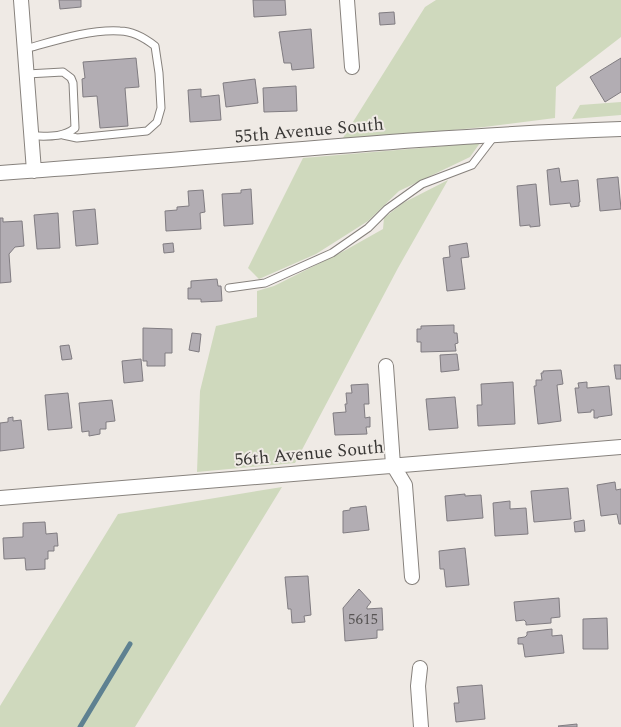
<svg xmlns="http://www.w3.org/2000/svg" width="621" height="727" font-family="Spectral,serif">
  <style>
    .green { fill: #cfd9bd }
    .lines { fill: none; stroke-linecap: round; stroke-linejoin: round }
    .stream { stroke: #5e8191; stroke-width: 5 }
    .building { fill: #b2adb3; stroke: #807c81 }
    .lane-casing { stroke: #87827d; stroke-width: 9 }
    .street-casing { stroke: #87827d; stroke-width: 16 }
    .lane { stroke: #fff; stroke-width: 7 }
    .street { stroke: #fff; stroke-width: 14 }
    .labels { text-anchor: middle; stroke-width: 4; stroke-linejoin: round; paint-order: stroke }
    .number-label { font-size: 15px; fill: #575454 }
    .street-label { font-size: 18px; fill: #393735; stroke: #efeae5 }
  </style>
  <rect width="100%" height="100%" fill="#efeae5"/>
  <path class="green" d="M436 0H621V37L556 87 555 118 484 127 341 141 425 7Z
    M621 102V115L572 119 580 105Z
    M480 143 470 157 399 191 368 221 316 254 259 279 248 268 303 158Z
    M448 180 398 268 295 463 197 472 200 391 216 326 257 317V291L274 286 344 251 383 229 384 218 403 203Z
    M282 487 135 727H0V706L118 514Z"/>
  <g class="lines">
    <path class="stream" d="M80 727 130 644"/>
  </g>
  <path class="building" d="M59 0H81V7L60 9Z
    M253 0H285L286 15 254 17Z
    M394 12 395 24 380 25 379 13Z
    M311 29 314 68 292 70 291 63H284L279 32Z
    M136 58 139 87 125 88 128 126 100 128 97 96 83 97 82 79 85 78 83 62Z
    M621 58V92L605 102 590 77Z
    M255 79 258 103 226 107 223 83Z
    M296 86 297 111 264 112 263 88Z
    M201 89V97L219 95 221 120 190 122 188 90Z
    M559 168 561 182 578 180 580 202H579V206L571 207 570 203 550 205 547 170Z
    M618 177 621 209 600 211 597 179Z
    M536 184 540 226 530 227V225L520 226 517 186Z
    M251 189 253 224 224 226 222 194 241 193V190Z
    M203 190 205 212 200 213 201 229 166 231 165 211 177 210V207L189 206 188 191Z
    M95 209 98 244 76 246 73 211Z
    M58 213 60 248 37 249 34 215Z
    M0 218H3V222L22 221 24 246 15 247 9 254 11 282 0 283Z
    M173 243 174 252 164 253 163 244Z
    M467 243 469 257 461 258 465 289 447 291 443 258 450 257 449 246Z
    M217 279 218 286H221L222 301 201 302V299H188V288H191V281Z
    M454 325V333H457L458 343 455 344 456 351 421 352V342H417V329H421V326Z
    M143 328 172 329V353H165V366H147V361H143Z
    M192 333 201 334 199 352 189 350Z
    M69 345 72 359 62 360 60 346Z
    M457 354 459 370 441 372 440 355Z
    M141 359 143 381 124 383 122 361Z
    M614 365H621V379H616Z
    M561 370 563 384 557 385 561 421 538 424 534 386H536V380H542L541 373H543V371Z
    M513 382 515 424 478 426 477 405H482L481 384Z
    M587 382V388L609 386 612 415 598 417V418H594V410H591V412L578 413 575 388H579L578 383Z
    M368 384 369 404H364L365 418 370 417V427H366L367 434 335 435 333 413 346 412 345 404H347L346 393H352L351 385Z
    M68 393 72 428 48 430 45 395Z
    M455 397 458 428 429 430 426 399Z
    M112 400 115 421 106 422V429H100V434L89 436V431L82 432 79 403Z
    M13 417V421L21 420 24 448 0 451V423L8 422V418Z
    M615 482 616 490 621 489V524H619L617 514 601 516 597 485Z
    M568 488 571 519 534 522 531 491Z
    M465 494V496L481 495 483 518 447 521 445 496Z
    M510 501V509L526 508 528 534 495 536 493 503Z
    M366 506 369 530 343 533V511L350 510V508Z
    M584 520 585 531 575 532 574 522Z
    M45 522 46 534 57 533 58 546H54V551H48V559H45V569L26 570 25 558 4 559 3 538 23 537V523Z
    M465 548 469 585 446 587 444 569H440L439 551Z
    M308 576 311 615 304 616 305 622 292 623 291 609H288L285 577Z
    M359 589 371 602 367 607V609L382 608 383 630H377V638L345 641 343 608Z
    M559 598 560 617 551 618V623L526 625V622L524 620 516 621 514 602Z
    M607 618 608 649H583V619Z
    M552 629V636L562 635 564 653 525 657 523 644H518V638L525 637 527 635V632Z
    M482 685 485 719 456 722 454 703H459L457 687Z
    M577 724V727H559L558 726Z"/>
  <g class="lines">
    <defs>
      <path id="lane" d="M25 49C54 41 90 29 120 31 133 31 146 39 155 46L159 73 161 108 157 122 147 131 77 138 63 135
        M27 74 63 72 71 78 73 83 75 128C63 138 47 136 32 136
        M229 288 265 283 332 253 368 228 387 209 422 184 472 165 495 135"/>
      <path id="street" d="M21 0 34 171
        M347 0 352 67
        M0 173C207 159 414 136 621 129
        M386 366 393 465 405 485 412 577
        M0 498 621 447
        M420 668 418 686 421 727"/>
    </defs>
    <use href="#lane" class="lane-casing"/>
    <use href="#street" class="street-casing"/>
    <use href="#lane" class="lane"/>
    <use href="#street" class="street"/>
  </g>
  <g class="labels">
    <g class="number-label">
      <text x="363" y="624">5615</text>
    </g>
    <g class="street-label">
      <text transform="translate(309 130) rotate(-5)" y="6">55th Avenue South</text>
      <text transform="translate(309 453) rotate(-5)" y="6">56th Avenue South</text>
    </g>
  </g>
</svg>
